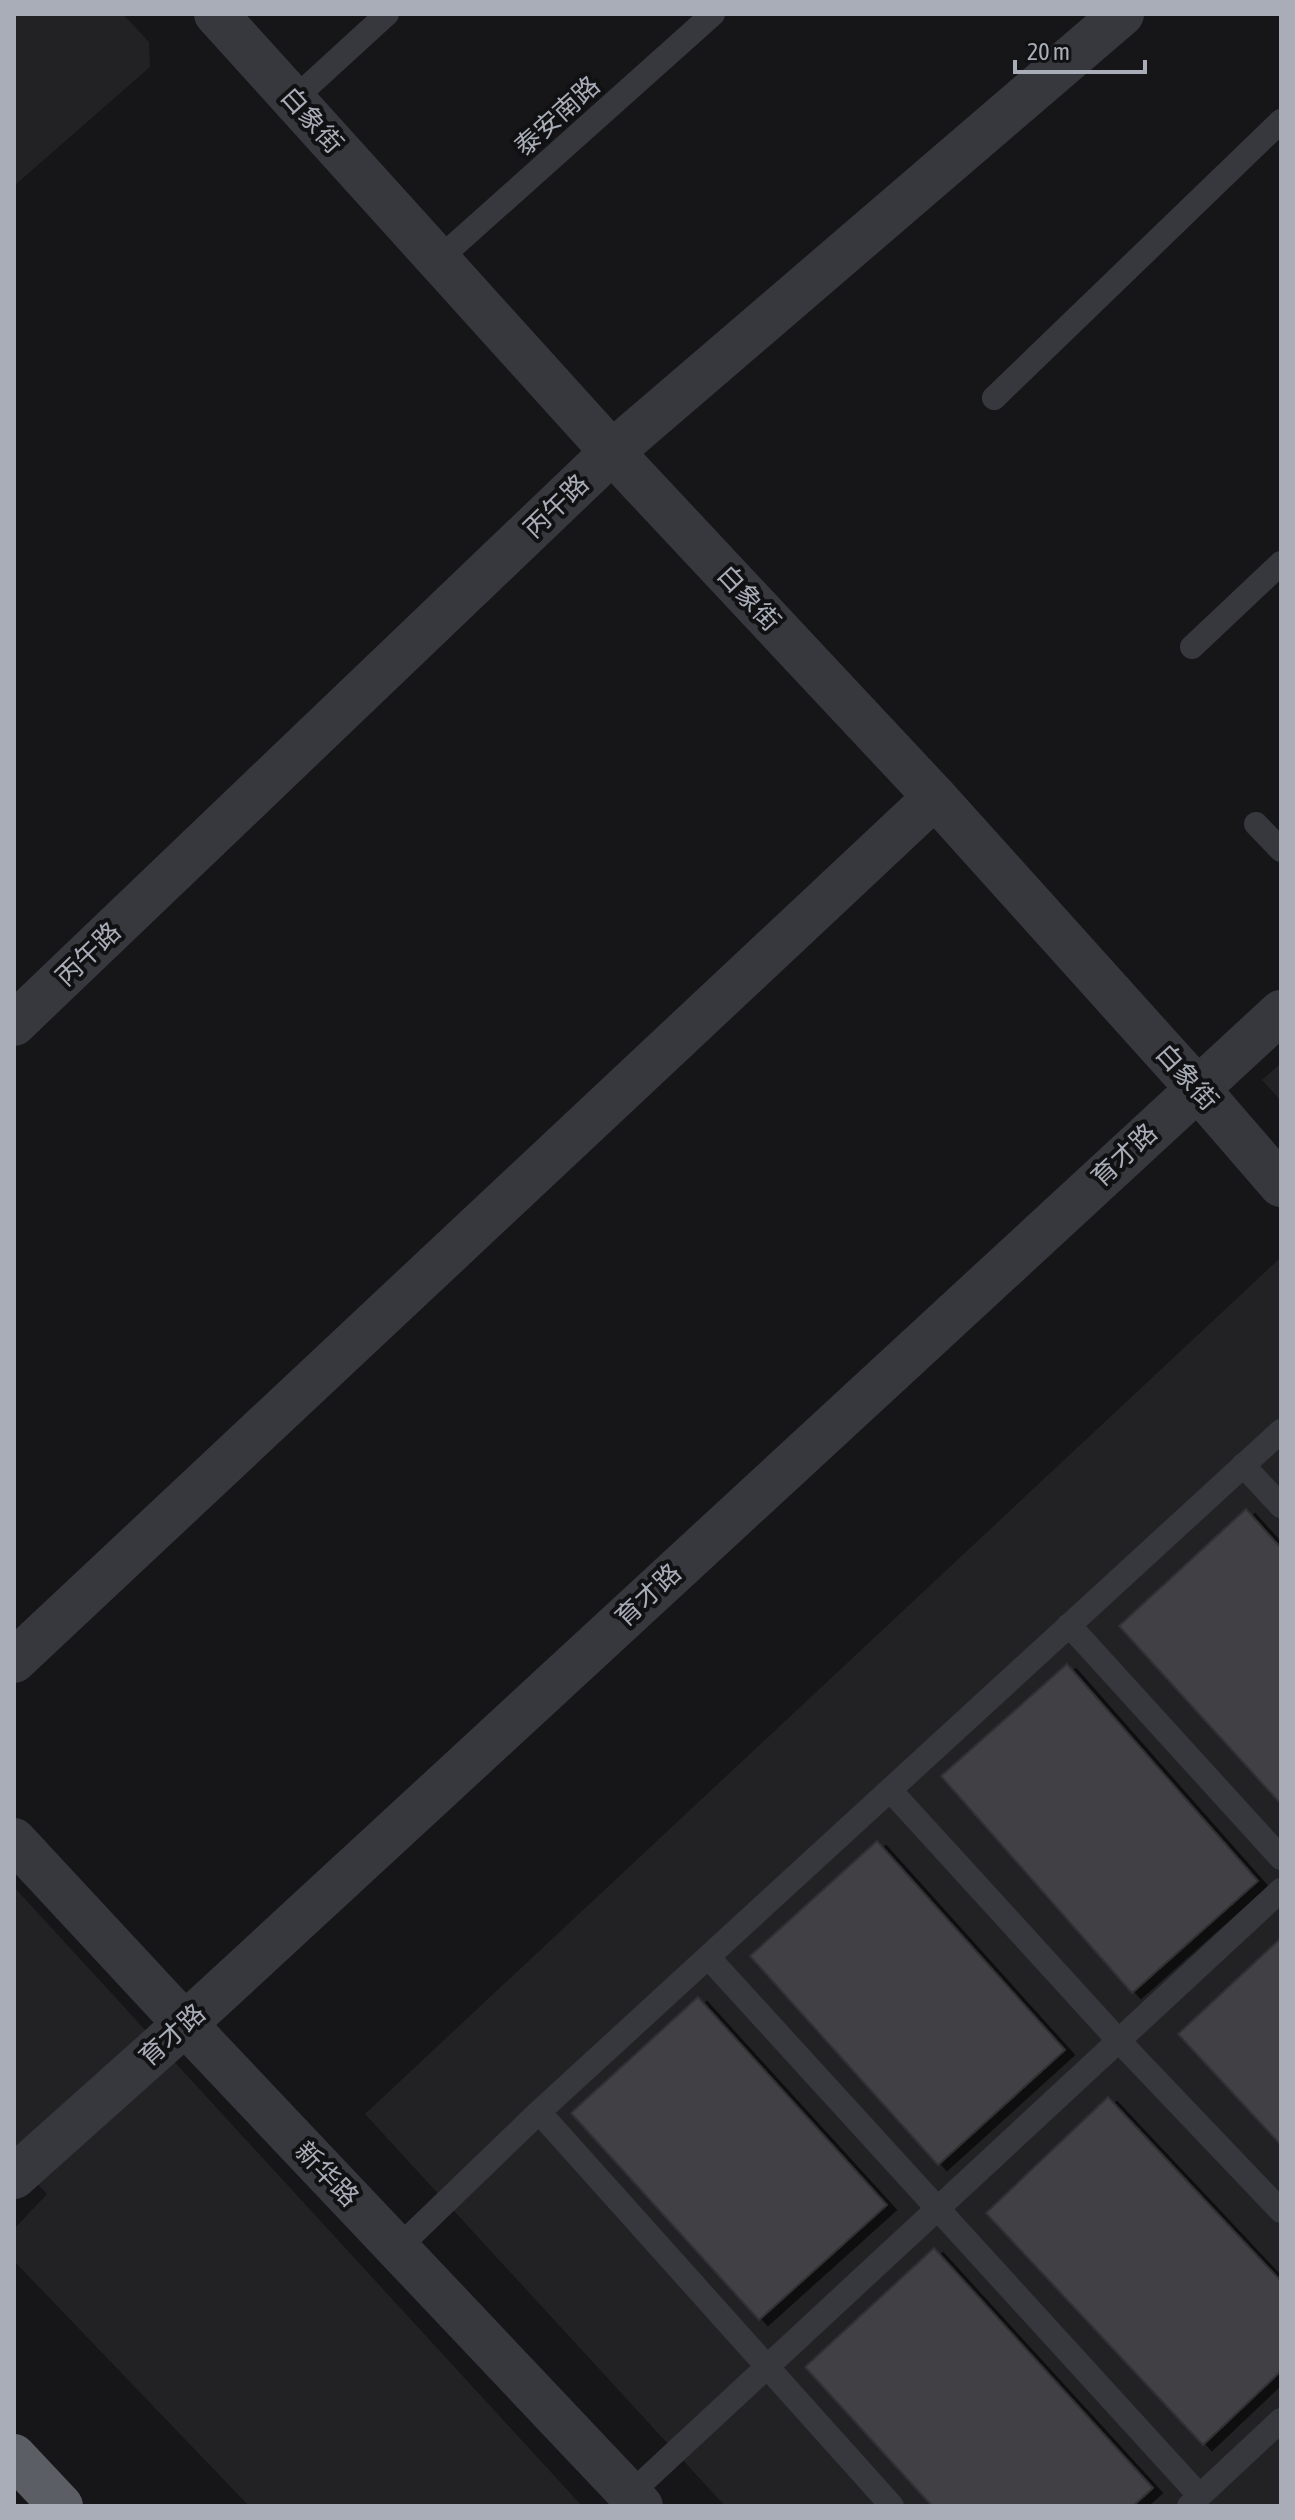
<svg xmlns="http://www.w3.org/2000/svg" width="1295" height="2520" font-family="'Asap Condensed','Noto Sans SC',sans-serif">
  <style>
    .built { fill: #222225 }
    .building { fill: #404145; stroke: #303034; stroke-width: 2; filter: url(#shadow) }
    .lines { fill: none; stroke-linecap: round; stroke-linejoin: round }
    .service { stroke: #37383d; stroke-width: 24 }
    .minor { stroke: #37383d; stroke-width: 44 }
    .tertiary { stroke: #37383d; stroke-width: 44 }
    .trunk { stroke: #5b5e65; stroke-width: 44 }
    .labels { text-anchor: middle; stroke-width: 8; stroke-linejoin: round; paint-order: stroke }
    .street-label { font-size: 26px; fill: #a8adb8; stroke: #111113 }
  </style>
  <defs>
    <filter id="shadow"><feDropShadow dx="9" dy="5" stdDeviation="0" flood-color="#0009"/></filter>
  </defs>
  <rect width="100%" height="100%" fill="#161618"/>
  <path class="built" d="M14 14H123L149 42 150 67 14 186Z
    M1281 1063V1101L1262 1080Z
    M1279 1259 1281 1262V2506H725L365 2114Z
    M14 1887 582 2506H249L14 2261V2229L47 2194 14 2160Z"/>
  <path class="building" d="M1246 1509 1281 1548V1804L1119 1626Z
    M1067 1664 1258 1881 1132 1993 941 1776Z
    M877 1841 1065 2050 938 2165 750 1956Z
    M1281 1938V2145L1178 2034Z
    M698 1997 887 2205 759 2320 571 2113Z
    M1108 2097 1281 2281V2371L1203 2445 986 2213Z
    M934 2248 1153 2488 1133 2506H932L805 2367Z"/>
  <g class="lines">
    <path class="service" d="M293 100 387 14
      M439 259 713 14
      M994 398 1281 121
      M1192 647 1281 563
      M1256 824 1281 850
      M1243 1465 1281 1506
      M1069 1625 1281 1858
      M890 1790 1119 2041 1281 2211
      M708 1957 1199 2495
      M539 2112 892 2506
      M398 2248 539 2112 1281 1431
      M630 2494 1281 1890
      M1189 2506 1281 2420"/>
    <path class="minor" d="M14 1024 612 452 1122 14
      M14 1661 935 797
      M14 1840 185 2024 641 2506
      M14 2177 185 2024 1281 1012"/>
    <path class="tertiary" d="M216 14 612 452 935 797 1197 1088 1281 1185"/>
    <path class="trunk" d="M14 2456 61 2506"/>
  </g>
  <g class="labels">
    <g class="street-label">
      <text transform="translate(557 116) rotate(-42)" y="9">泰安南路</text>
      <text transform="translate(312 120) rotate(48)" y="9">白象街</text>
      <text transform="translate(556 506) rotate(-44)" y="9">丙午路</text>
      <text transform="translate(749 598) rotate(47)" y="9">白象街</text>
      <text transform="translate(88 954) rotate(-44)" y="9">丙午路</text>
      <text transform="translate(1187 1077) rotate(48)" y="9">白象街</text>
      <text transform="translate(1124 1155) rotate(-43)" y="9">育才路</text>
      <text transform="translate(648 1595) rotate(-43)" y="9">育才路</text>
      <text transform="translate(172 2035) rotate(-42)" y="9">育才路</text>
      <text transform="translate(327 2174) rotate(46)" y="9">新华路</text>
    </g>
  </g>
  <rect width="1295" height="2520" fill="none" stroke="#a8adb8" stroke-width="32"/>
  <path d="M1015 60v12h130v-12" fill="none" stroke="#a8adb8" stroke-width="4"/>
  <text x="1027" y="60" font-size="24" fill="#a8adb8" stroke="#111113" stroke-width="6" paint-order="stroke">20 m</text>
</svg>
